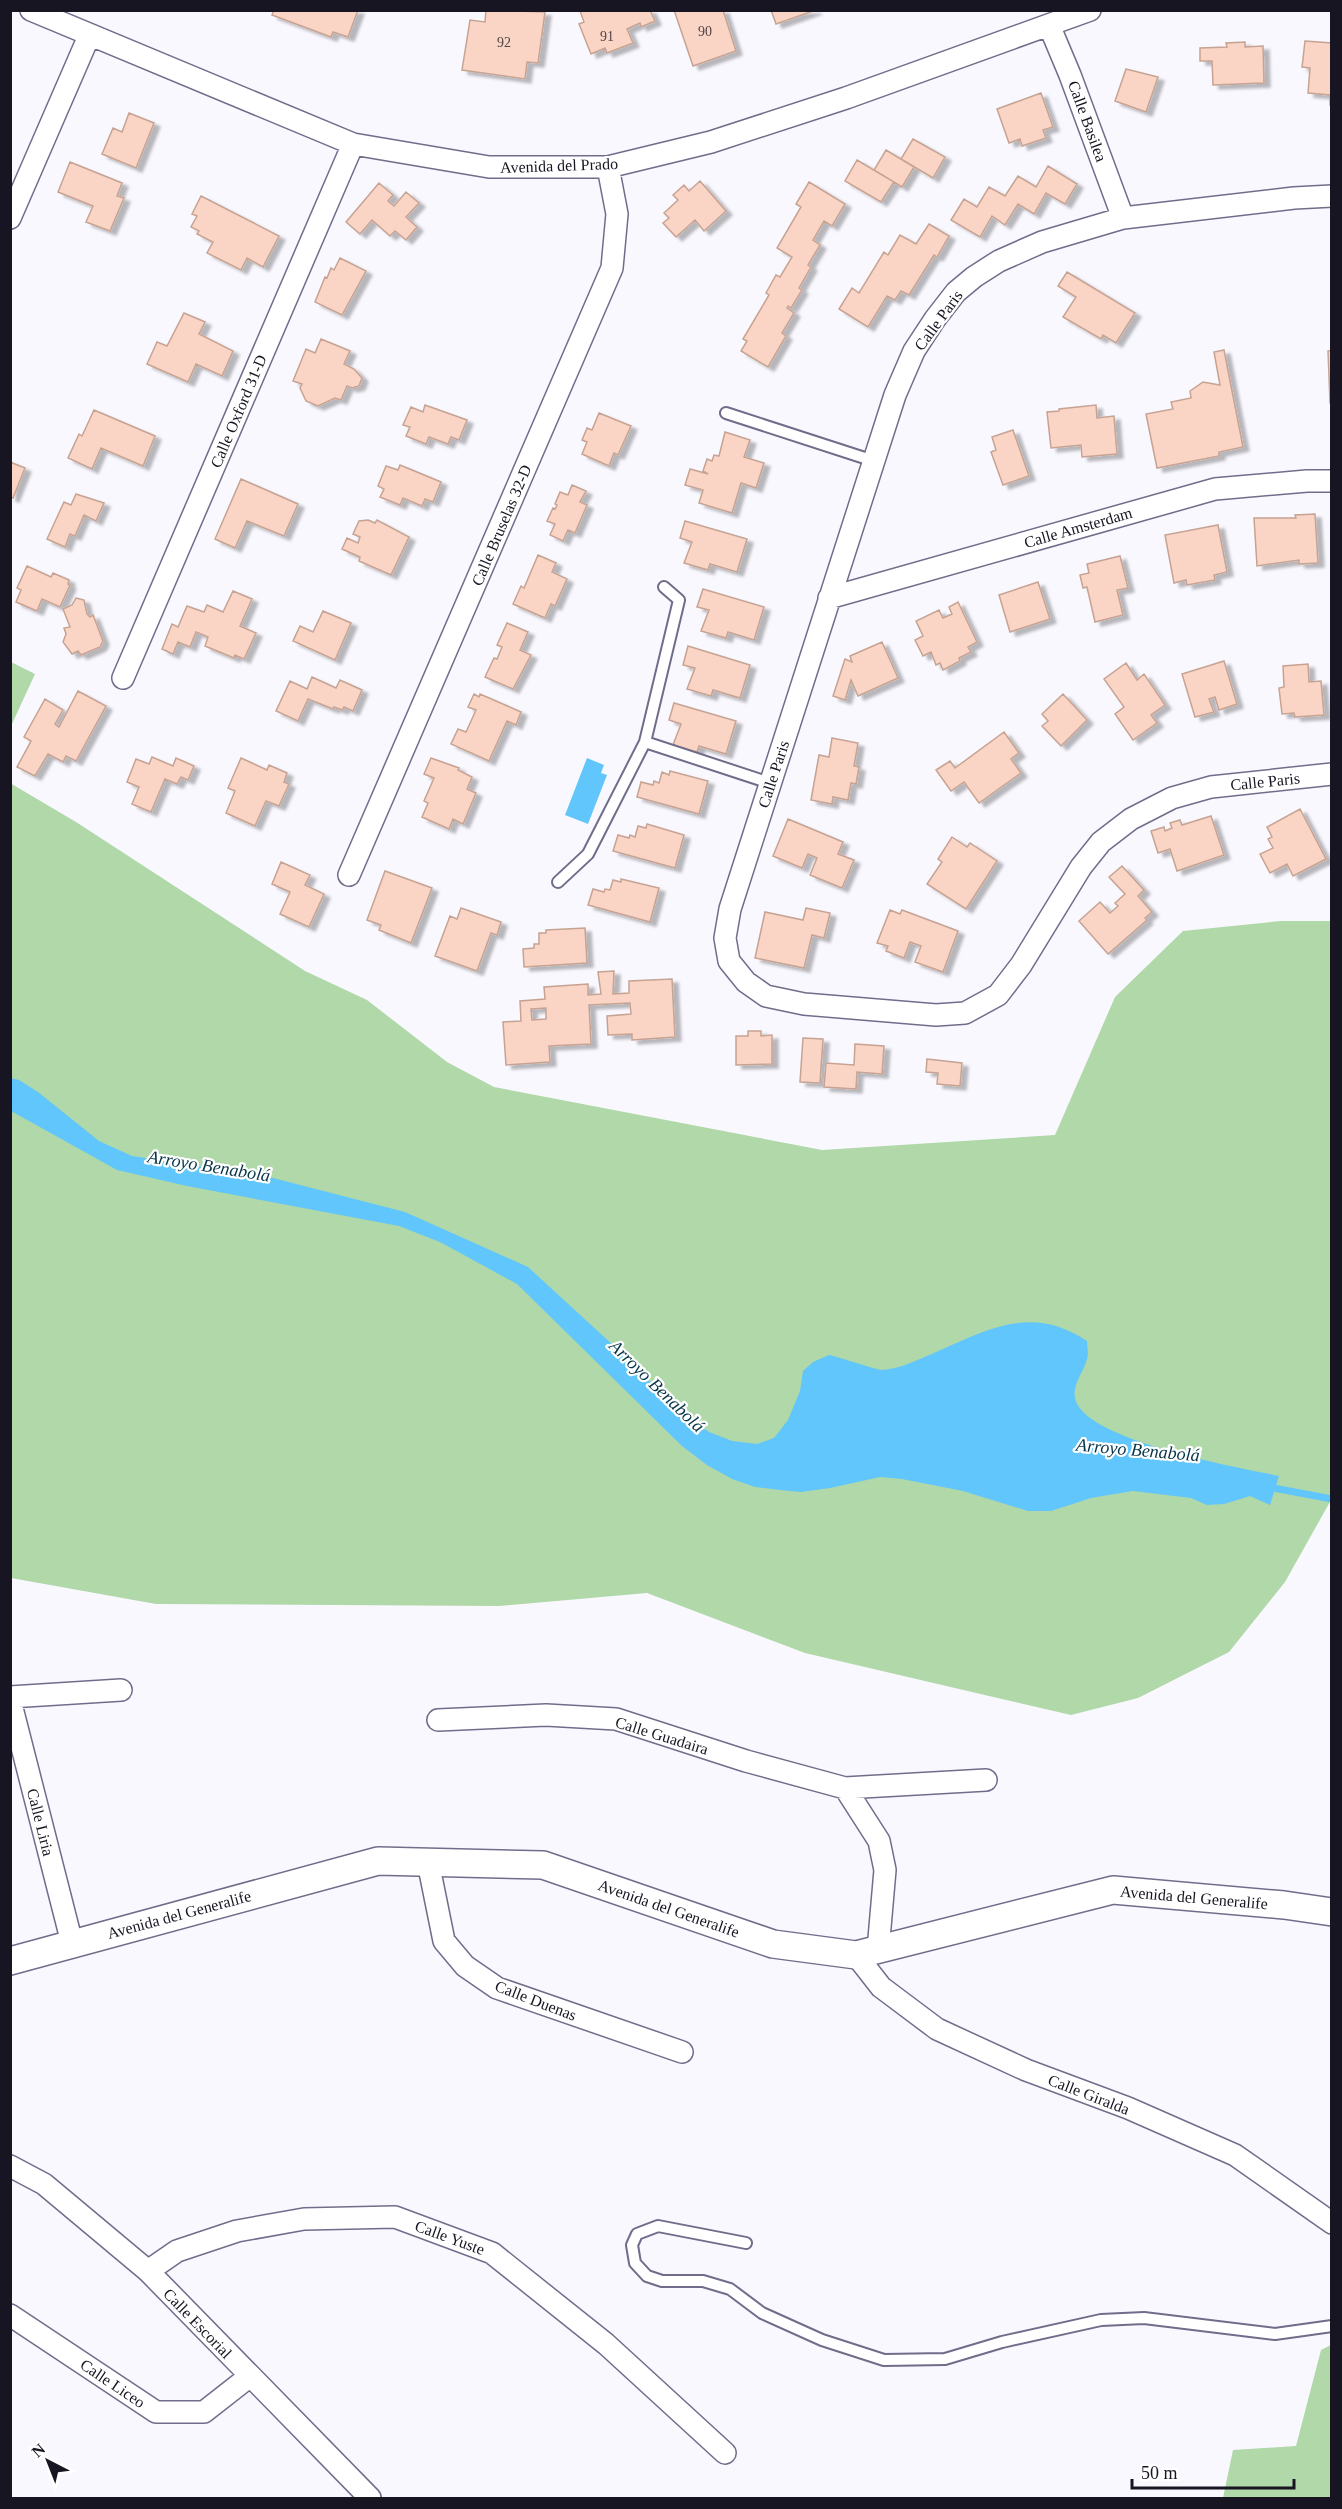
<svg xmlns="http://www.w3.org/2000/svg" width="1342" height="2509" font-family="'Times New Roman',serif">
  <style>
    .green { fill: #b0d8a8 }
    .water { fill: #60c6fb }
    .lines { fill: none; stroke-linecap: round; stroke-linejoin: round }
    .stream { stroke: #60c6fb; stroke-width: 7 }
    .building { fill: #fad4c4; stroke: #c6a393; stroke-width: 1.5; fill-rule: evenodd; filter: url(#shadow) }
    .service-casing { stroke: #726c8b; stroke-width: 14 }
    .minor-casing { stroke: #726c8b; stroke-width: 24 }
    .tertiary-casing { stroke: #726c8b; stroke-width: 30 }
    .service { stroke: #fff; stroke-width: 10 }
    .minor { stroke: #fff; stroke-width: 21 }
    .tertiary { stroke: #fff; stroke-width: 27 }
    .labels { text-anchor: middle; stroke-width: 4.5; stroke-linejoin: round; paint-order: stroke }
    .number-label { font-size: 14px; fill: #50454a }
    .street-label { font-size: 16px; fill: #171521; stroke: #fff }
    .water-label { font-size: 18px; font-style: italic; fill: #06354a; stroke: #fff }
  </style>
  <defs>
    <filter id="shadow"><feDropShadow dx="6" dy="4" stdDeviation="1.5" flood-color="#0004"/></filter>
  </defs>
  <rect width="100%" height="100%" fill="#f9f8ff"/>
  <path class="green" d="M11 662 35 674 11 726Z
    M10 783 76 822 305 971 367 1000 447 1062 494 1087 822 1150 1055 1135 1115 997 1183 931 1281 921H1331V1500L1285 1582 1229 1652 1138 1698 1071 1715 805 1653 647 1593 499 1606 156 1604 11 1578Z
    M1331 2345V2498H1223L1233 2450 1296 2446 1321 2350Z"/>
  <path class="water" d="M587 758 604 765 601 773 607 775 588 824 565 815Z
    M10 1078 19 1080 38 1092 99 1141 132 1156 273 1178 405 1212 528 1267 639 1369 666 1400 709 1432 732 1441 757 1444 774 1438 788 1420 800 1391 803 1371 813 1362 829 1355C839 1357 877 1370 882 1370 898 1369 913 1362 927 1356 983 1332 1029 1302 1087 1341 1087 1347 1089 1354 1087 1359 1084 1372 1072 1384 1075 1398 1082 1440 1241 1468 1279 1476L1270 1505 1250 1496 1224 1504 1207 1505 1191 1498 1133 1491 1091 1498 1051 1511H1028L963 1491 902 1479 880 1477 830 1488 801 1492 780 1490 755 1487 732 1479 707 1465 682 1446 517 1284 440 1242 399 1226 187 1186 117 1170 11 1111Z"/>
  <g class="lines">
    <path class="stream" d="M1268 1487 1332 1499"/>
  </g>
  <path class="building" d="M274 10H358L348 37 333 32 331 37 272 15Z
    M486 10 545 12 538 63 527 62 525 79 462 70 470 20 485 22Z
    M650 10 655 21 641 27 640 23 627 29 633 43 607 53 605 48 591 54 579 24 584 22 580 11Z
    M674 10H723L736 51 693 66Z
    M771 10H816L776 24Z
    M1305 41 1332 43V105H1330V95L1308 93 1310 68 1302 67Z
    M1245 42V47L1263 46 1264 83 1213 85 1212 61H1200V48L1227 47 1226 43Z
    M1126 69 1158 77 1146 112 1115 101Z
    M1041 93 1053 127 1043 130 1046 138 1022 146 1020 139 1009 143 997 109Z
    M129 113 154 123 136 168 102 154 113 128 122 132Z
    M913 139 945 157 933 178 901 159Z
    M886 150 914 167 902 187 874 170Z
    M857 160 894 182 881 202 845 181Z
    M70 162 122 183 117 196 124 198 110 231 86 222 93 206 58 192Z
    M1048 166 1077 184 1065 204 1046 193 1034 214 1018 204 1005 225 992 216 980 237 951 220 964 199 977 207 989 187 1005 196 1018 176 1036 187Z
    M700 181 726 211 704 231 695 220 676 237 663 223 669 218 664 213 678 200 673 195 684 185 689 191Z
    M809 182 845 204 832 226 824 221 813 240 820 245 808 265 811 267 799 288 802 290 791 308 788 306 787 308 794 313 782 333 786 336 768 367 741 351 747 341 743 339 769 295 766 293 776 275 780 277 792 257 777 248 801 207 796 204Z
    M379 183 393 195 388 201 394 206 406 192 419 203 406 217 417 227 406 240 395 231 390 236 372 220 360 234 346 222Z
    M201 196 279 236 263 267 247 258 241 270 207 253 213 242 197 234 199 231 191 227 197 216 192 214Z
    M929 224 949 236 937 257 934 255 909 295 901 291 895 300 887 296 868 327 839 309 852 288 859 293 884 252 888 255 900 235 916 244Z
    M340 258 366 271 342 315 315 302 325 277 327 278 331 268 334 270Z
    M1067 272 1135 313 1116 343 1103 335 1101 339 1063 317 1076 297 1058 286Z
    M184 313 205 322 199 334 233 351 222 376 196 364 188 382 147 364 157 342 167 346Z
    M321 339 350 351 344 364 354 369 362 378 359 386 352 388 347 386 341 400 335 398 318 406 306 401 300 388 302 384 293 381 306 349 315 353Z
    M1224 350 1243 447 1219 452V456L1157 468 1146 414 1173 409 1171 402 1191 398 1190 391 1203 382 1220 385 1214 352Z
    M1332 350V403H1330L1328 351Z
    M425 405 467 420 459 440 451 437 448 444 429 437 426 444 406 436 410 427 403 425 411 407 423 412Z
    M1096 405 1097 418 1114 416 1117 454 1082 457 1081 445 1051 448 1047 412 1059 411V409Z
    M94 410 155 436 143 466 101 448 92 469 68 458 79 434 82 436Z
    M599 413 631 426 618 455 614 453 609 466 582 454 587 442 582 440 587 428 592 430Z
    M1013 430 1029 476 1003 485 991 452 996 450 992 437Z
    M725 432 750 440 744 457 764 463 756 488 741 483 732 513 699 503 703 490 685 485 690 469 708 474 703 471 707 459 712 461 714 455 719 456Z
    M10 462 25 468 13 498 10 497Z
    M400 465 441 482 433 502 425 499 422 506 403 498 400 505 380 497 384 489 378 486 386 466 398 470Z
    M241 479 298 504 284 536 247 521 235 548 215 539Z
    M572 485 586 491 580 502 587 505 575 533 568 530 563 541 550 535 555 524 547 521 553 508 555 509 557 505 555 504 560 492 568 495Z
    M76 494 104 503 96 521 84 515 75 536 70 534 65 547 47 539 64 502 71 505Z
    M1315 514 1318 563 1299 564V560L1257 566 1254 518H1296L1295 515Z
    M368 520 375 523 377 520 409 537 391 575 359 561 360 557 342 549 347 538 358 543 360 537 353 534 359 521Z
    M685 521 747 539 737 572 710 564 708 570 684 563 692 542 680 538Z
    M1218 525 1227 572 1214 575 1215 580 1187 585 1186 580 1174 583 1165 535Z
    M538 555 556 563 552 572 567 579 555 606 551 604 545 618 513 604 521 586 524 588Z
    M1120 556 1128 588 1117 590 1123 615 1095 622 1087 587 1083 588 1080 575 1089 573 1087 564Z
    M27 566 51 577 53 573 69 580 68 584 70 585 60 607 42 599 37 611 16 602 21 590 17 588Z
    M1038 582 1050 619 1010 632 999 595Z
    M703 589 764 607 754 640 728 632 726 638 701 631 709 610 697 607Z
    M233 591 252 599 240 626 256 633 244 659 235 655 234 658 205 646 208 637 196 632 190 647 178 642 173 654 162 649 172 624 178 627 187 606 204 612 207 605 223 612Z
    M76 598 84 600 87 614 90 617 93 615 103 641 100 647 81 655 78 651 72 654 63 642 66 634 64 628 70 627 63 609 72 605Z
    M958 602 977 642 968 647 971 652 959 658 960 661 943 670 940 663 936 665 931 652 923 656 915 640 923 636 916 621 939 610 943 618 952 614 949 607Z
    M323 611 351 623 335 660 293 641 300 626 313 632Z
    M507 623 528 632 520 650 531 655 513 689 485 677 494 658 497 659 502 647 497 645Z
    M882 642 898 678 858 696 851 680 845 700 833 696 845 659 852 662 850 656Z
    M688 646 750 665 740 698 713 690 711 696 687 689 695 668 683 665Z
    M1224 661 1237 704 1219 710 1215 697 1209 699 1214 712 1195 717 1182 674Z
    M1126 663 1137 680 1144 674 1165 705 1151 715 1157 723 1133 740 1115 714 1124 707 1104 679Z
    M1308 664 1309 682 1321 681 1324 715 1295 717 1294 713 1282 714 1279 688 1284 687 1283 666Z
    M312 677 336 688 340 680 362 690 353 711 344 707 342 710 334 707 333 709 308 699 298 721 276 711 290 681 307 689Z
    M78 691 106 706 76 761 66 756 63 762 48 754 35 776 17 767 31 741 24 737 45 699 63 710 55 724 59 727Z
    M474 694 479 697 480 694 521 712 516 725 507 721 489 761 451 744 458 729 466 732 476 710 468 707Z
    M1063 694 1087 720 1061 746 1042 726 1048 721 1042 714Z
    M674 703 736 721 726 754 699 746 697 752 673 745 681 724 669 720Z
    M1004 732 1019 753 1011 759 1021 773 979 803 964 782 951 791 936 770 950 761 955 768Z
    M832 738 858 743 854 766 859 767 856 784 851 783 848 800 833 797 832 804 811 800 819 755 829 757Z
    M152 757 173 766 176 758 194 766 188 780 181 777 177 784 165 779 151 812 132 804 139 787 127 782 136 759 149 764Z
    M241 758 267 770 269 765 287 773 284 782 289 784 279 806 266 801 255 826 226 813 235 791 228 788Z
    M431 758 459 768 458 770 472 777 467 789 476 793 463 824 453 819 449 829 422 817 428 803 424 801 434 778 424 774Z
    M670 771 708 781 699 814 637 797 641 782 653 785 654 781 659 783 662 772 669 775Z
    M1300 809 1326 859 1293 876 1287 864 1270 873 1260 854 1273 848 1268 839 1272 837 1267 827Z
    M1211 816 1224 855 1177 871 1170 849 1158 853 1151 831 1164 827 1165 831 1172 828 1170 823 1180 820 1182 825Z
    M788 819 843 842 838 854 854 860 842 888 810 875 817 858 808 854 802 868 773 856Z
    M647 824 684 835 675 868 613 851 618 835 629 838 630 835 635 837 638 826 646 828Z
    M952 837 967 847 970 843 997 861 966 909 927 884 942 862 938 859Z
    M281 862 310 875 305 885 324 894 309 927 280 914 290 892 272 884Z
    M1122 866 1144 890 1138 896 1152 912 1145 918 1147 920 1108 954 1079 921 1100 902 1110 913 1118 906 1115 903 1125 894 1109 877Z
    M385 871 432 888 411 943 379 930 381 925 367 920Z
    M621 879 659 888 650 922 588 905 593 889 604 892 605 889 610 890 613 880 621 882Z
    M461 908 501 922 497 935 491 933 477 971 435 956 450 916 457 919Z
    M806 908 830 913 824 938 812 935 804 968 755 958 765 912 803 920Z
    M890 910 900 914 902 910 958 931 943 972 915 962 921 946 910 942 904 958 886 951 888 946 877 943Z
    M585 928 587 963 524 967 523 949 534 948V944H539V933H546V930Z
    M614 971 613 994 629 993V981L672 979 675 1037 632 1040V1034L608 1035 607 1016 631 1014 630 1003 589 1005 591 1044 549 1046 550 1062 506 1065 503 1022 521 1021 520 1001 545 999 544 987 588 984V995L601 994 598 972ZM546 1008V1019L532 1020 531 1009Z
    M748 1031H761V1036L772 1035V1064L736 1065V1036H748Z
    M803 1038 823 1039 820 1083 800 1082Z
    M855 1044 884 1046 882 1074 857 1072 856 1089 824 1087 826 1063 854 1065Z
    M927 1059 962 1063 960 1086 937 1084 938 1073 926 1072Z"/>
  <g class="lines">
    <defs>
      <path id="service" d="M726 413 874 461
        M645 742 770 783
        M558 882 588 854 645 742 679 600 664 587
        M746 2243 658 2226 637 2234 632 2245 635 2263 647 2276 662 2281H703L730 2289 762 2313 822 2340 884 2360 945 2359 1002 2342 1101 2320 1144 2318 1275 2334 1332 2326"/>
      <path id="minor" d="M31 10 353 144 489 167H608L711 142 846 98 1090 10
        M1049 25 1070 75 1123 218
        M1332 196 1294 198 1123 218 1042 242 999 261 974 277 956 292 935 319 914 351 895 395 730 909 725 938 729 961 746 982 766 996 804 1004 936 1015 965 1013 998 995 1021 965 1081 867 1101 842 1131 819 1172 798 1211 787 1332 774
        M10 218 89 36
        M829 598 1215 489 1307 481H1332
        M123 678 353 144
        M349 875 612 268 617 214 608 167
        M10 1697 121 1690
        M10 1700 72 1943
        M438 1720 546 1715 616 1719 746 1761 845 1788 986 1780
        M845 1788 879 1841 885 1870 878 1950
        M428 1862 444 1941 465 1966 497 1988 682 2052
        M856 1955 881 1987 937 2029 1026 2070 1128 2108 1235 2155 1332 2223
        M10 2166 44 2184 148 2271 370 2498
        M148 2271 177 2251 237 2231 304 2219 395 2217 492 2253 606 2344 725 2453
        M10 2315 156 2412H204L250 2376"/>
      <path id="tertiary" d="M10 1961 378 1861 543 1865 773 1944 856 1955 1113 1890 1284 1905 1332 1912"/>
    </defs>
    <use href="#service" class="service-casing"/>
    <use href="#minor" class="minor-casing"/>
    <use href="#tertiary" class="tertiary-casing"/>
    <use href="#service" class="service"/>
    <use href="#minor" class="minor"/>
    <use href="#tertiary" class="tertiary"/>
  </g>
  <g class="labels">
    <g class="number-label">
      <text x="705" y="36">90</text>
      <text x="607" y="41">91</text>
      <text x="504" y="47">92</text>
    </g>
    <g class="street-label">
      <text transform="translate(1088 121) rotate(70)" y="6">Calle Basilea</text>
      <text transform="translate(559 165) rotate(-2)" y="6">Avenida del Prado</text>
      <text transform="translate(938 320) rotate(-54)" y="6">Calle Paris</text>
      <text transform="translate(238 411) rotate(-67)" y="6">Calle Oxford 31-D</text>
      <text transform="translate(501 525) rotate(-67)" y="6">Calle Bruselas 32-D</text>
      <text transform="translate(1078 527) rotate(-16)" y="6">Calle Amsterdam</text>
      <text transform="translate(773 774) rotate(-72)" y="6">Calle Paris</text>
      <text transform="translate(1265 781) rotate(-6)" y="6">Calle Paris</text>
      <text transform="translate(662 1735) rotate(17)" y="6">Calle Guadaira</text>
      <text transform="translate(41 1822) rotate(76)" y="6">Calle Liria</text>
      <text transform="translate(1194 1897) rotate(5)" y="6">Avenida del Generalife</text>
      <text transform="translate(669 1908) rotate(19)" y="6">Avenida del Generalife</text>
      <text transform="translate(179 1914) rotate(-15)" y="6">Avenida del Generalife</text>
      <text transform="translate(536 2000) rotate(21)" y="6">Calle Duenas</text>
      <text transform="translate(1089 2094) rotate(21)" y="6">Calle Giralda</text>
      <text transform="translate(450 2237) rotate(20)" y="6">Calle Yuste</text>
      <text transform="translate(198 2323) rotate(46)" y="6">Calle Escorial</text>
      <text transform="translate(113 2383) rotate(34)" y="6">Calle Liceo</text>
    </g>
    <g class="water-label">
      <text transform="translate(209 1166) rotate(9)" y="6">Arroyo Benabolá</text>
      <text transform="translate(657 1386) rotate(44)" y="6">Arroyo Benabolá</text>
      <text transform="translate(1138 1450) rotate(5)" y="6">Arroyo Benabolá</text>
    </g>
  </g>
  <rect width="1342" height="2509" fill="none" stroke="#171521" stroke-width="24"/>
  <g transform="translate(48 2461) rotate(318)" stroke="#ffffff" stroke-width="4.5" paint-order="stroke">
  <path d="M0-4.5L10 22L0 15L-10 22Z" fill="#171521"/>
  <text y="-9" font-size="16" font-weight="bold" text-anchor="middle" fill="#171521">N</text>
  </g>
  <path d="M1132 2479v9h162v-9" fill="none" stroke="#171521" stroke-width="3"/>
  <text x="1141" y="2479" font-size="18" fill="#171521" stroke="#ffffff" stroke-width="4.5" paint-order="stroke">50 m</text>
</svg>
